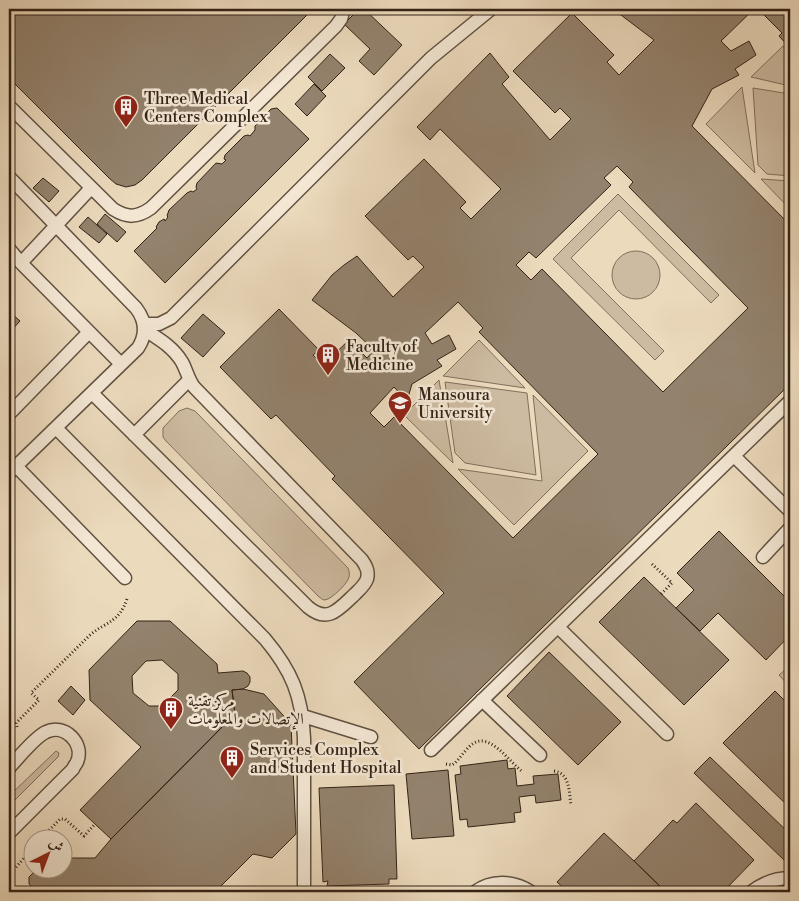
<svg xmlns="http://www.w3.org/2000/svg" width="799" height="901" font-family="'Libre Bodoni',Amiri,serif">
  <style>
    .green { fill: #cdbba1; stroke: #806f5c }
    .building { fill: #93826d; stroke: #332316; fill-rule: evenodd }
    .lines { fill: none; stroke-linecap: round; stroke-linejoin: round }
    .service-casing { stroke: #615140; stroke-width: 15 }
    .path { stroke: #332316; stroke-width: 3; stroke-dasharray: 1 2.5; stroke-linecap: butt }
    .service { stroke: #f3e7d4; stroke-width: 12 }
    .labels { text-anchor: middle; stroke-width: 5; stroke-linejoin: round; paint-order: stroke }
    .poi-label { font-size: 16px; fill: #332316; stroke: #f3e7d4; text-anchor: start }
  </style>
  <rect width="100%" height="100%" fill="#ecdabd"/>
  <filter id="stains"><feTurbulence type="fractalNoise" baseFrequency=".004" numOctaves="4"/><feColorMatrix values="0 0 0 0 .2 0 0 0 0 .09 0 0 0 0 .02 0 0 0 .5 -.17"/></filter>
  <radialGradient id="worn" r=".72"><stop offset=".6" stop-color="#630" stop-opacity="0"/><stop offset="1" stop-color="#630" stop-opacity=".3"/></radialGradient>
  <path class="green" d="M783 46 790 54V86L751 77Z
    M742 87 755 173 706 124Z
    M753 88 790 94V176L767 174 758 165Z
    M761 179 790 181V209Z
    M618 194 719 295 711 303 619 210 571 258 664 351 655 360 553 259Z
    M612 275a24 24 0 1 1 48 0a24 24 0 1 1-48 0Z
    M479 340 525 388 443 376Z
    M439 380 453 463 404 415Z
    M445 382 527 393 536 475 465 463 455 453Z
    M533 395 588 451 514 525 458 469 542 481Z
    M187 408 195 411 348 568C349 571 350 573 349 577 348 583 332 599 325 600 322 600 321 598 318 596L166 441 163 437V428L179 411Z
    M790 666V687L779 675Z
    M56 751 59 753 58 757 9 806V796Z"/>
  <path class="building" d="M9 9H313L142 180 135 185 126 187 116 184 109 178 9 78Z
    M359 9H364L402 45 374 75 359 61 370 49 344 24Z
    M613 9H754L721 41 731 51 749 41 756 55 735 69 739 75 712 89 692 126 790 225V384L419 749 354 682 444 593 332 479 335 476 276 415 271 419 220 367 279 309 319 350 313 355 323 365 349 340 367 358 374 350 356 333 312 300 332 275 344 265 357 256 393 297 424 267 413 256 408 260 365 216 424 159 466 202 460 208 471 219 501 189 440 129 430 140 417 127 490 53 509 77 502 84 550 140 571 119 560 108 555 113 513 71 572 13 614 55 607 62 619 75 654 40ZM617 166 633 182 629 187 748 308 663 392 542 269 531 280 516 265 529 252 536 258 611 185 604 178ZM458 302 483 328 479 332 598 454 513 538 394 417 384 427 370 413 394 387 407 401 412 384 442 366 437 360 456 349 449 335 432 344 425 333Z
    M758 9H790V48L779 36 782 33Z
    M330 54 345 68 322 91 308 77Z
    M314 84 326 96 307 116 295 104Z
    M277 108 309 139 165 283 134 251 157 228 156 227 159 222 164 219 165 221 168 217 167 216 169 210 187 193 191 191 193 192 197 189 196 187 197 183 216 163 222 164 226 160 224 159 225 155 244 136 248 135 250 136 255 130V126L271 109Z
    M43 178 59 191 49 202 33 188Z
    M105 214 126 232 117 242 97 224Z
    M88 217 107 234 99 243 79 227Z
    M9 311 20 321 10 332 9 331Z
    M203 314 225 333 203 357 181 338Z
    M719 531 790 602V635L766 660 718 613 700 631 676 608 694 590 677 573Z
    M644 577 729 660 684 705 599 622Z
    M137 621H170L217 664 218 673 243 671 247 673 250 677V682L248 686 243 689 232 690 235 714 111 839 80 810 141 747 90 700 89 670ZM162 660 178 674V690L162 706H149L133 693 132 676 146 661Z
    M549 652 621 722 578 765 507 696Z
    M71 686 85 700 73 715 58 701Z
    M243 689 264 694 291 724 296 834 272 858 253 854 221 886 228 892H16L20 888H27L29 890 32 887 29 884V877L36 870 48 871 51 868H62V858H95L111 839 235 714 232 690Z
    M775 691 790 706V808L723 743Z
    M710 757 790 834V856L785 861 694 773Z
    M507 760 508 769 515 768 517 786 534 784 533 776 558 774 561 800 536 803 535 795 519 797 521 812 514 813 515 822 468 827 467 819 460 820 455 775 461 774 460 766Z
    M448 770 454 836 412 839 406 774Z
    M394 785 397 879H389V884L327 886 328 881 323 882 319 788Z
    M696 803 754 860 723 892H666L634 861 673 820 677 823Z
    M604 833 634 861 666 892H568L557 882Z"/>
  <g class="lines">
    <defs>
      <path id="service" d="M9 106 113 209C127 218 137 218 151 208L336 26 341 19 344 9
        M9 177 136 308C146 321 147 334 138 348L9 473
        M9 249 21 263 121 364
        M21 263 91 188
        M145 324H159L171 318 431 58 491 9
        M92 393 308 607C328 624 339 609 355 594 359 590 365 585 367 579 369 571 366 566 362 560L194 387C188 379 187 371 182 362 173 347 159 339 145 330
        M9 414 89 332
        M56 428 265 639C292 671 302 696 304 738V892
        M134 435 189 380
        M734 456 790 511
        M16 466 125 578
        M763 557 790 528
        M558 627 667 734
        M482 700 540 755
        M303 716 371 737
        M431 750 790 401
        M9 768C18 758 35 737 46 732 64 723 85 743 77 762 76 764 74 766 73 769L9 833
        M475 892C492 879 514 881 531 892
        M751 892C763 883 775 878 790 878"/>
    </defs>
    <use href="#service" class="service-casing"/>
    <path class="path" d="M652 564 672 583 661 594
      M17 727 16 723 39 700 31 693 91 634C108 621 119 622 127 599
      M446 764 452 765 455 763C461 757 467 747 474 743 491 733 510 763 523 772
      M554 771C570 773 569 792 571 805
      M42 838 60 819H65L84 836 95 824
      M9 875 32 849"/>
    <use href="#service" class="service"/>
  </g>
  <defs>
    <symbol id="building-pin" viewBox="-11 -11 22 30"><path d="M0 17L-7.5 6A9.5 9.5 0 1 1 7.5 6Z" fill="#8f2418" stroke="#f3e7d4"/><path d="M-4-6H4V6H1V3H-1V6H-4ZM-2.5-4.3h1.7v1.8h-1.7ZM.8-4.3h1.7v1.8H.8ZM-2.5-1h1.7V.8h-1.7ZM.8-1h1.7V.8H.8Z" fill="#fff"/></symbol>
    <symbol id="university-pin" viewBox="-11 -11 22 30"><path d="M0 17L-7.5 6A9.5 9.5 0 1 1 7.5 6Z" fill="#8f2418" stroke="#f3e7d4"/><path d="M0-5L7-2L0 1L-7-2ZM-4 1L0 2.5L4 1V4Q0 6-4 4Z" fill="#fff"/></symbol>
  </defs>
  <g fill-rule="evenodd">
    <use href="#building-pin" x="112" y="93" width="28" height="38"/>
    <use href="#building-pin" x="314" y="341" width="28" height="38"/>
    <use href="#university-pin" x="386" y="389" width="28" height="38"/>
    <use href="#building-pin" x="157" y="695" width="28" height="38"/>
    <use href="#building-pin" x="218" y="744" width="28" height="38"/>
  </g>
  <g class="labels">
    <g class="poi-label">
      <text x="144" y="104">Three Medical<tspan x="144" dy="18">Centers Complex</tspan></text>
      <text x="346" y="352">Faculty of<tspan x="346" dy="18">Medicine</tspan></text>
      <text x="418" y="400">Mansoura<tspan x="418" dy="18">University</tspan></text>
      <text x="188" y="706">مركز تقنية<tspan x="188" dy="18">الإتصالات والمعلومات</tspan></text>
      <text x="250" y="755">Services Complex<tspan x="250" dy="18">and Student Hospital</tspan></text>
    </g>
  </g>
  <rect width="799" height="901" fill="none" stroke="#ecdabd" stroke-width="30"/>
  <rect x="10" y="10" width="779" height="881" fill="none" stroke="#332316" stroke-width="2.5"/>
  <rect x="15" y="15" width="769" height="871" fill="none" stroke="#332316"/>
  <g transform="translate(48 854) rotate(42)"><circle r="24" fill="#f3e7d4" stroke="#a69988"/>
  <path d="M0-4L9 19L0 12L-9 19Z" fill="#8f2418"/>
  <text y="-8" font-size="14" font-weight="bold" text-anchor="middle" fill="#332316">ش</text>
  </g>
  <rect width="100%" height="100%" filter="url(#stains)"/>
  <rect width="100%" height="100%" fill="url(#worn)"/>
</svg>
